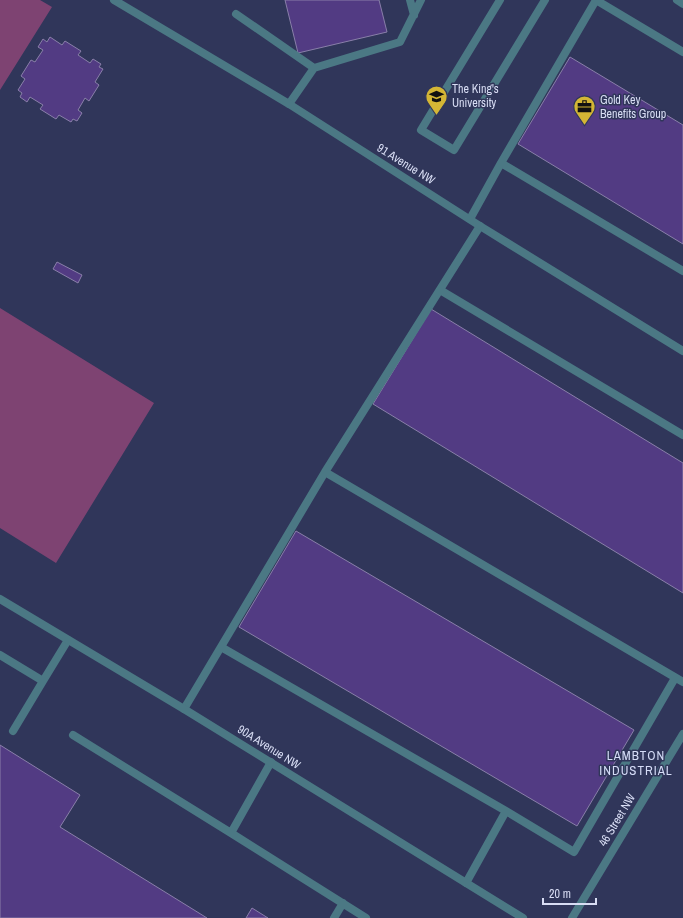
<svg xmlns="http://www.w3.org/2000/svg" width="683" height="918" font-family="'Archivo Narrow',sans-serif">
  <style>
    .green { fill: #7e4372 }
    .building { fill: #523b83; stroke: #897fa9 }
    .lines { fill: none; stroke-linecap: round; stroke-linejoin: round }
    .service { stroke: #4b7884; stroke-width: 8 }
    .minor { stroke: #4b7884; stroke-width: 8 }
    .labels { text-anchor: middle; stroke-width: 3; stroke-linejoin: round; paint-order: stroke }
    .poi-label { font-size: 12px; fill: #d8ddf4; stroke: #30365a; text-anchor: start }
    .street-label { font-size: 12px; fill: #d8ddf4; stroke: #30365a }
    .neighbourhood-label { font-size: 13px; letter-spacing: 1px; fill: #d5dcf7; stroke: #30365a }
  </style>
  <rect width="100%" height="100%" fill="#30365a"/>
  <path class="green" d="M0 0H40L52 7 0 90Z
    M0 308 154 403 56 563 0 528Z"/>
  <path class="building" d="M285 0H379L387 32 298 53Z
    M50 37 62 45 65 41 81 51 78 55 90 63 93 59 101 64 99 67 103 69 95 82 99 85 89 101 85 98 78 110 82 113 77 121 73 119 71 122 59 115 56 119 40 109 43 105 30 97 27 102 20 97 22 93 18 90 25 79 21 76 31 60 35 62 43 50 38 47 43 39 47 42Z
    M570 57 683 125V244L518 144Z
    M57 262 82 275 78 283 53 269Z
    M431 309 683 463V593L373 404Z
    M296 531 634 730 577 826 239 627Z
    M0 745 80 795 60 827 207 918H0Z
    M252 908 268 918H246Z"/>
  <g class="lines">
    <path class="service" d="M410 0 414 15
      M500 0 421 130 454 150 545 0
      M677 0 683 4
      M236 14 314 68
      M289 104 314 68 400 42 421 0
      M501 163 683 271
      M470 219 501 163 596 0 683 52
      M440 290 683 435
      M325 472 683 682
      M221 647 506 811 574 852 675 678
      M0 655 43 681 68 640
      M184 709 325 472 480 226
      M13 731 43 681
      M73 735 231 833
      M271 762 231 833 366 918
      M466 883 506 811
      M334 918 343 903"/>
    <path class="minor" d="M114 0 289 104 480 226 683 351
      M0 599 184 709 523 918
      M572 918 683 734"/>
  </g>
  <defs>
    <symbol id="university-pin" viewBox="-11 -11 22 30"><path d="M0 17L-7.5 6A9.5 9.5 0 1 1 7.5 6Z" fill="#d4b635" stroke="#30365a"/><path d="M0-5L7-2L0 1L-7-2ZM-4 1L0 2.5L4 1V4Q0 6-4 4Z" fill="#111"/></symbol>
    <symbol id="office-pin" viewBox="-11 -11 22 30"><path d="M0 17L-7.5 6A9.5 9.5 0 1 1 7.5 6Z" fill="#d4b635" stroke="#30365a"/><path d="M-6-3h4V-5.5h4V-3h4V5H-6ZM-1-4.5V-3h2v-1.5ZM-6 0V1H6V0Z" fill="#111"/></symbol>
  </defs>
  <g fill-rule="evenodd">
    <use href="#university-pin" x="424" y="84" width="25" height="34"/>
    <use href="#office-pin" x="572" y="94" width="25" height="34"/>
  </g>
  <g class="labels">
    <g class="poi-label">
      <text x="452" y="93">The King's<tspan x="452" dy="14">University</tspan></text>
      <text x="600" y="104">Gold Key<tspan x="600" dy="14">Benefits Group</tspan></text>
    </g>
    <g class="street-label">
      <text transform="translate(406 164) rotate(32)" y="4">91 Avenue NW</text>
      <text transform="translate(269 747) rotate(32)" y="4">90A Avenue NW</text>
      <text transform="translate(617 820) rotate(-59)" y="4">46 Street NW</text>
    </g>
    <g class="neighbourhood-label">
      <text x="636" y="760">LAMBTON<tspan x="636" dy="15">INDUSTRIAL</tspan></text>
    </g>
  </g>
  <path d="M543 898v6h53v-6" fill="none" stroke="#d8ddf4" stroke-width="2"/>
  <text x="549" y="898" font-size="12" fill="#d8ddf4" stroke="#30365a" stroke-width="3" paint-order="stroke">20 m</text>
</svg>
